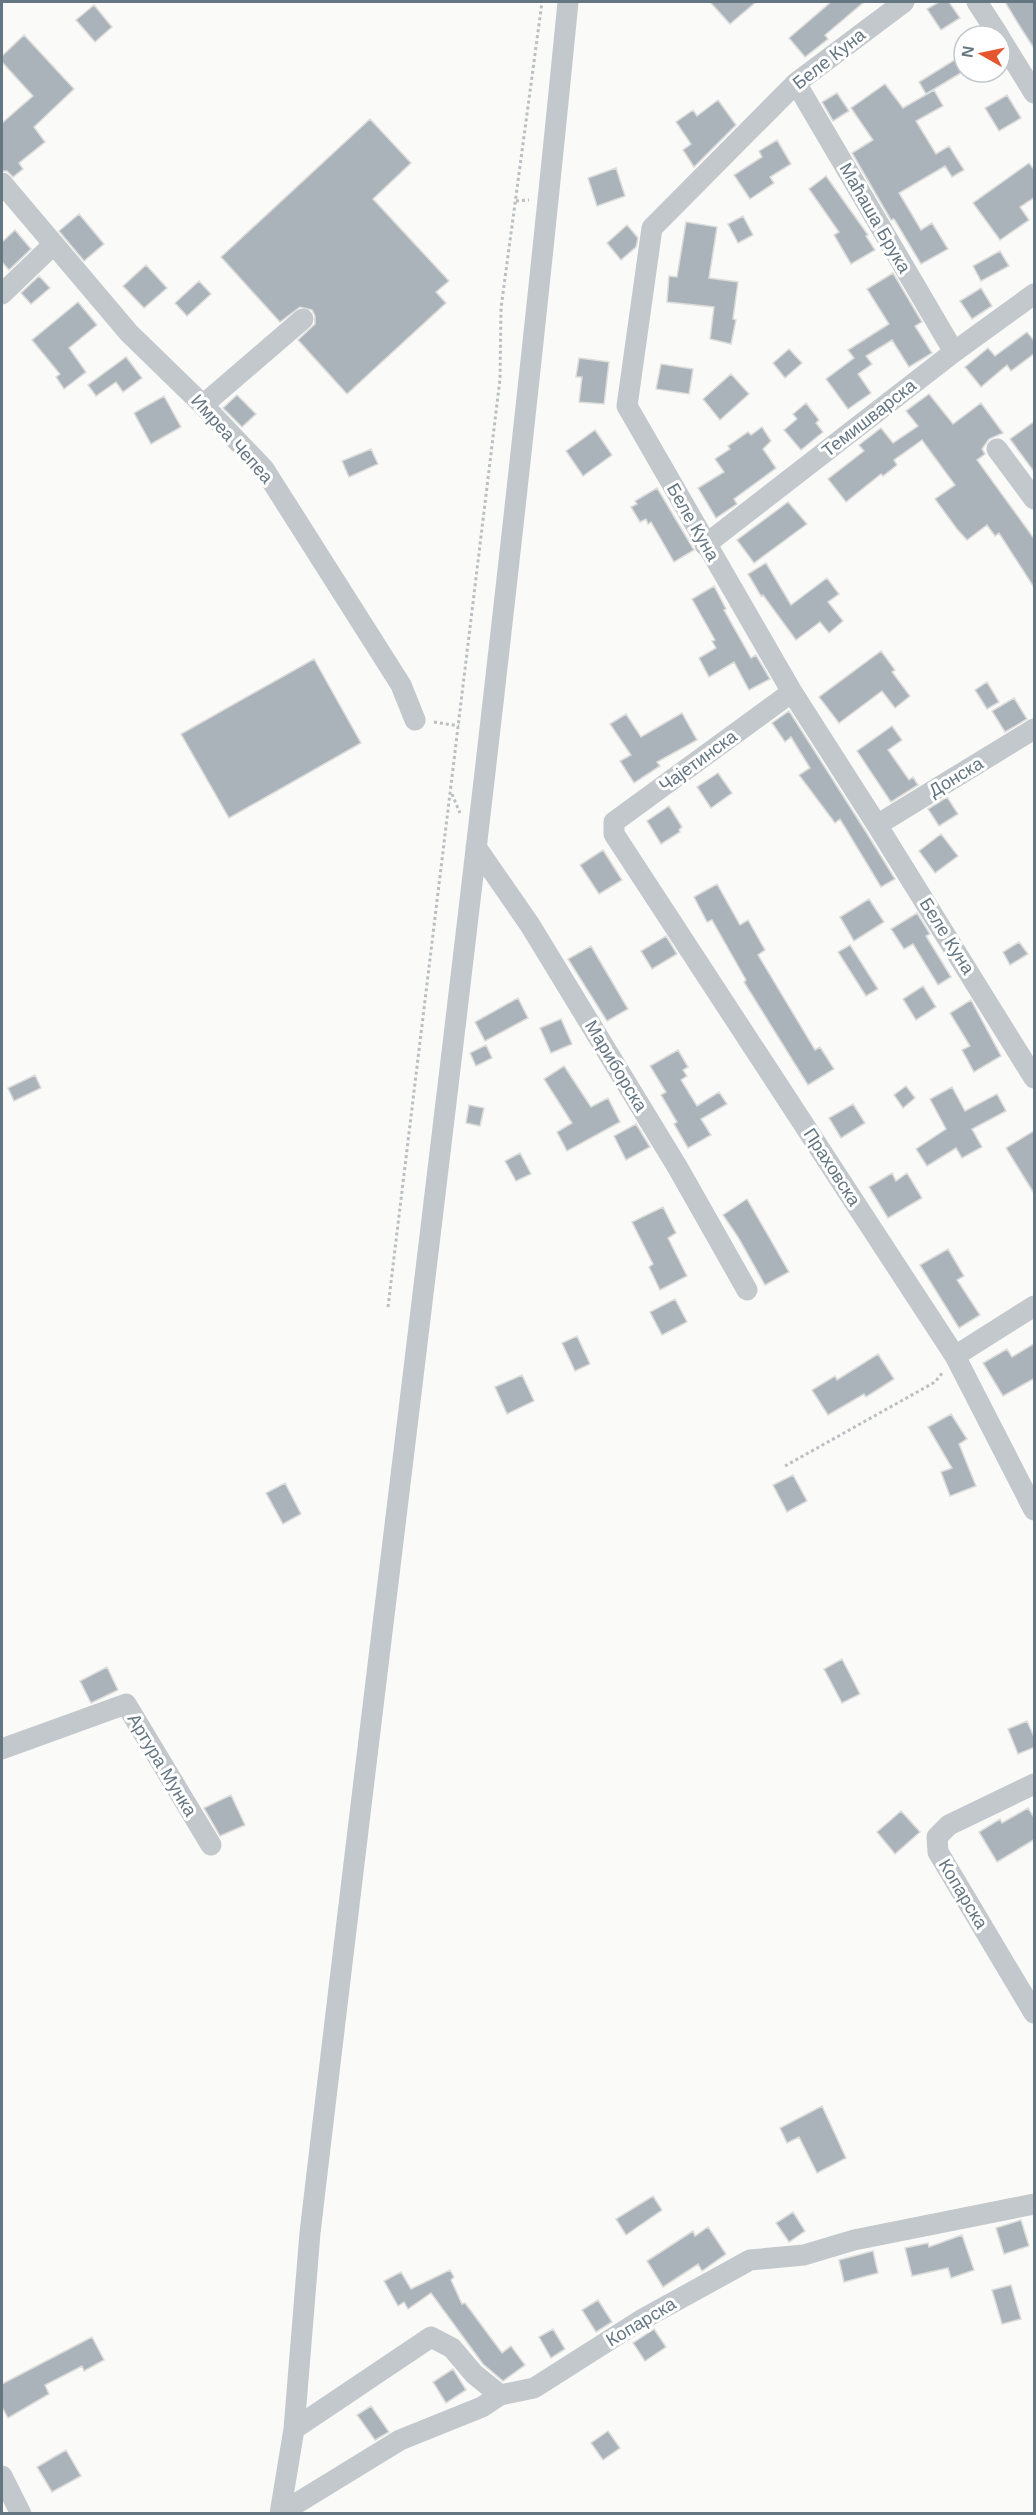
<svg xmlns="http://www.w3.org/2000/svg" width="1036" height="2515" font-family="Arial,sans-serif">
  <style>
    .building { fill: #aab3b9; stroke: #dcdcda; stroke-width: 1.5 }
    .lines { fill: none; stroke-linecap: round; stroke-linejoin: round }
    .path { stroke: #bbbfc2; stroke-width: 3; stroke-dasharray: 3 3; stroke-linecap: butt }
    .street { stroke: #c3c8cc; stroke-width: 21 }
    .labels { text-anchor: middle; stroke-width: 6; stroke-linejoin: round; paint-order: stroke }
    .street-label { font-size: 18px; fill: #657683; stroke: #fff }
  </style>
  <rect width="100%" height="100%" fill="#fafaf8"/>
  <path class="building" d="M710 2H756L730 24Z
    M831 2H864L825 35 828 39 805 57 789 38Z
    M939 2H949L960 18 941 30 927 9Z
    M1005 2H1035V50L1019 25Z
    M94 5 112 27 95 42 76 20Z
    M24 35 74 89 34 127 45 142 19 163 23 169 13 177 7 171H2V123L33 96 2 62V56Z
    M964 54V71L926 94 919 82Z
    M885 84 903 108 934 90 943 106 916 121 936 154 949 146 964 170 952 177 945 166 899 193 921 230 932 223 948 249 921 264 894 219 891 220 852 153 873 140 851 108Z
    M837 93 849 111 833 121 822 102Z
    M1007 95 1021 118 999 131 985 108Z
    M718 100 736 125 694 167 683 150 691 144 676 122 693 110 697 116Z
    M370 119 411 163 373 199 449 281 436 292 446 303 347 394 298 340 315 324V316L312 310 300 307 280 322 221 257Z
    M777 140 791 164 770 177 774 183 750 199 734 175 762 157 759 151Z
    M1029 163 1035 171V197L1020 207 1029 220 1000 240 973 203Z
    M616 168 625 196 597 206 588 178Z
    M826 176 868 235 866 236 875 250 851 264 834 235 839 232 809 189Z
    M79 214 104 244 84 261 59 231Z
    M743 216 753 235 738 243 728 224Z
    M686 222 717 227 709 278 738 282 733 319 736 320 731 344 710 339 714 307 667 302 669 276 677 277Z
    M627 225 638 238 636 247 621 260 607 243Z
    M15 230 31 249 9 270 2 262V242Z
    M1000 251 1009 266 981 281 973 266Z
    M146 265 167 288 144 308 123 286Z
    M893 273 922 322 915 326 932 353 909 367 892 340 866 356 872 364 858 374 871 393 848 409 826 379 854 358 848 350 889 324 867 289Z
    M39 276 50 288 31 304 21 293Z
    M199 281 211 294 187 316 175 303Z
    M981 288 992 306 972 319 960 301Z
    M78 302 97 325 69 348 86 372 64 389 56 377 60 374 32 340Z
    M1027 332 1035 342V353L1011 371 1007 365 981 387 965 367 988 348 995 356Z
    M789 349 802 363 785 378 773 363Z
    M126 357 142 378 123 392 116 382 96 396 88 385Z
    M579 358 609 362 604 404 579 402 582 377H576Z
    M661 364 693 369 689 394 656 389Z
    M731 374 749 394 720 420 703 399Z
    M929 394 953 424 981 403 1003 433 989 439 982 449 985 454 977 460 1035 540V589L999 533 995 536 987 525 967 540 957 529 935 499 955 485 922 440 894 460 897 465 883 476 881 474 846 502 828 479 864 451 859 445 881 428 893 443 918 426 906 411Z
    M237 395 256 414 242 427 223 408Z
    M164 396 181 427 151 444 134 413Z
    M806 403 819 420 816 423 823 432 801 450 784 430 797 419 793 414Z
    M1035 421V473L1010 439Z
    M762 427 771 441 763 449 776 468 734 499 737 504 716 518 698 488 724 472 715 459 730 449 728 446 748 432 751 435Z
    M595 430 612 455 583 476 566 451Z
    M371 449 378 464 349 477 342 461Z
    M657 488 694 550 674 562 651 522 648 524 646 519 640 522 631 507 637 504 635 501Z
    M788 502 807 524 754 563 737 540Z
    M766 563 791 605 827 578 839 594 828 602 843 621 829 633 820 622 796 640 763 595 761 596 748 574Z
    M714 586 726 609 724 610 751 658 756 655 770 679 749 690 734 662 709 677 699 658 716 648 712 641 715 640 692 599Z
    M881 651 895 670 892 672 910 696 895 708 882 691 839 723 819 697Z
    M314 659 361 743 229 818 181 734Z
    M987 682 999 702 987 709 975 690Z
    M1014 698 1027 719 1005 732 992 711Z
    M789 711 866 832 895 879 881 887 840 819 835 823 799 775 810 768 791 737 785 742 772 723Z
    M682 713 697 740 657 762 660 766 634 783 620 761 631 755 610 724 626 714 641 737Z
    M892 726 902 740 888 750 909 780 913 777 918 785 891 802 857 751Z
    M718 773 732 793 711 808 697 787Z
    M947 797 958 814 939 826 928 809Z
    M669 806 682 827 679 830 680 832 661 844 647 821Z
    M941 834 958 856 935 873 919 851Z
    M603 850 622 880 599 894 580 865Z
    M717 884 740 925 748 920 765 950 758 955 815 1050 820 1047 834 1069 808 1085 744 982 746 980 712 920 707 922 694 897Z
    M869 899 884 922 854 941 840 917Z
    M917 913 930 934 926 936 951 977 938 985 913 944 904 949 891 929Z
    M666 936 677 954 652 969 641 951Z
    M1019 942 1028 954 1010 965 1003 952Z
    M850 945 878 989 866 996 838 952Z
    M591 946 628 1009 607 1021 568 959Z
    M923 986 936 1007 916 1020 903 999Z
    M518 998 528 1018 485 1041 475 1022Z
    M971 1000 1001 1056 974 1072 962 1050 970 1046 950 1013Z
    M561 1019 572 1044 551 1053 540 1028Z
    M486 1045 492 1058 476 1066 470 1053Z
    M678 1050 688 1067 683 1070 687 1076 681 1080 697 1106 719 1092 727 1104 701 1119 711 1135 688 1148 674 1124 677 1122 661 1095 666 1092 650 1066Z
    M564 1066 591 1107 608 1098 620 1122 567 1151 557 1132 572 1123 544 1079Z
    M35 1075 41 1088 14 1101 8 1088Z
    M906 1086 915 1098 903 1108 894 1095Z
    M952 1087 965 1111 997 1094 1006 1111 972 1129 982 1147 962 1158 956 1148 927 1166 916 1149 946 1129 930 1099Z
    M853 1104 865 1123 841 1138 829 1118Z
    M469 1105 484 1108 480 1126 466 1123Z
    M636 1124 650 1147 626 1160 614 1136Z
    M1035 1130V1195L1006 1148Z
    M520 1153 531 1174 516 1181 505 1161Z
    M892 1173 896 1181 907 1173 922 1198 888 1218 869 1187Z
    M747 1199 789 1272 765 1285 738 1237 723 1215Z
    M663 1207 676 1233 668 1238 687 1276 660 1290 649 1267 653 1264 632 1222Z
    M948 1249 964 1276 957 1280 980 1315 959 1328 920 1265Z
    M675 1299 687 1322 662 1335 650 1312Z
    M577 1336 590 1364 575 1371 562 1343Z
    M1035 1343V1378L1003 1396 983 1363 1007 1349 1012 1357Z
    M878 1354 894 1379 866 1397 864 1394 828 1415 812 1390 835 1376 837 1380Z
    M522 1375 534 1401 507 1414 495 1387Z
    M951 1414 967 1439 959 1444 976 1486 950 1496 941 1472 952 1468 928 1427Z
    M793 1475 807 1501 787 1512 773 1485Z
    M285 1483 301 1514 283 1524 266 1493Z
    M842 1659 860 1694 842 1703 824 1669Z
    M107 1667 118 1690 91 1703 80 1681Z
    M1027 1721 1035 1739V1747L1018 1754 1008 1729Z
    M231 1795 245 1825 220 1836 204 1808Z
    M1028 1808 1035 1819V1839L997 1862 979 1832 1000 1819 1002 1823Z
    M901 1811 920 1832 895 1854 877 1832Z
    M822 2106 846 2158 817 2173 799 2137 787 2143 780 2128Z
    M653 2196 662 2210 626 2235 616 2219Z
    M793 2212 805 2231 789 2242 776 2223Z
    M1021 2220 1029 2246 1004 2254 996 2228Z
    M708 2227 726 2254 702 2271 698 2264 663 2287 647 2261 693 2231 695 2236Z
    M962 2235 974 2270 951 2278 948 2268 912 2276 905 2248 928 2243 929 2247Z
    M873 2251 878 2273 844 2282 839 2260Z
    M450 2270 454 2277 451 2280 462 2304 465 2303 502 2353 511 2346 525 2365 503 2381 483 2364 431 2293 408 2309 404 2302 398 2306 384 2281 401 2272 411 2289Z
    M1011 2285 1021 2319 1002 2324 992 2290Z
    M598 2300 612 2322 596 2332 582 2310Z
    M553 2329 565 2349 551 2358 539 2337Z
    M654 2329 666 2347 645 2361 633 2343Z
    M92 2337 104 2360 84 2371 82 2366 45 2385 49 2394 8 2418 2 2407V2384Z
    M453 2369 466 2390 446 2403 433 2382Z
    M371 2406 389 2432 375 2440 357 2415Z
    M608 2431 620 2448 603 2460 591 2443Z
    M66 2450 81 2476 52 2492 37 2467Z"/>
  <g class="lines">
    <path class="path" d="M516 201 529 200
      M434 722 459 726
      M452 794 460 813
      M388 1307 500 379 501 308 542 2
      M785 1466 935 1382 943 1372"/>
    <path class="street" d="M904 2 796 83 652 228 627 406 792 692 877 825 1034 1078
      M977 2 999 36
      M1000 38 1034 93
      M796 83 954 352
      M2 183 129 333 203 405 264 469 401 685 415 720
      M2 294 54 244
      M203 405 303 319
      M997 449 1034 499
      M705 545 954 352 1034 294
      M792 692 614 822V834L955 1356 1034 1510
      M877 825 1034 729
      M476 847 530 925 678 1168 747 1290
      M955 1356 1034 1306
      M2 1749 126 1704 211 1845
      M1034 1784 949 1825 937 1837 938 1852 1034 2013
      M294 2429 431 2337 452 2348 474 2374 500 2395 534 2388 641 2320 750 2260 804 2255 854 2240 1034 2204
      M2 2476 21 2514
      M281 2513 400 2440 482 2407 500 2395
      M280 2514 294 2429 310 2233C397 1489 495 747 568 2"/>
  </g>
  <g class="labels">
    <g class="street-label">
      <text transform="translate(829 59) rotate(-38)" y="6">Беле Куна</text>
      <text transform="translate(875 218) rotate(60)" y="6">Маћаша Брука</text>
      <text transform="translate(869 418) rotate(-38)" y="6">Темишварска</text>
      <text transform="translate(232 439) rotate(48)" y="6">Имреа Чепеа</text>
      <text transform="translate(693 522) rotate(60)" y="6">Беле Куна</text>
      <text transform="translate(698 761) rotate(-36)" y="6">Чајетинска</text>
      <text transform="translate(956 777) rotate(-31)" y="6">Донска</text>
      <text transform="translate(947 936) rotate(58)" y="6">Беле Куна</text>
      <text transform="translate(616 1066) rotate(59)" y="6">Мариборска</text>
      <text transform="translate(832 1167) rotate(57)" y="6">Праховска</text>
      <text transform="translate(162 1765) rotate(59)" y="6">Артура Мунка</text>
      <text transform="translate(963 1894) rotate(59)" y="6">Копарска</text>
      <text transform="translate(641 2322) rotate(-31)" y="6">Копарска</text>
    </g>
  </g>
  <rect width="1036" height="2515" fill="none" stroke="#657683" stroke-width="6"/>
  <g transform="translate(982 54) rotate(279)"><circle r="28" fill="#ffffff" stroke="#c1c8cd" stroke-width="1.5"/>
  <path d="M0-4.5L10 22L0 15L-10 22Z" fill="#e4572e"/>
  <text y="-9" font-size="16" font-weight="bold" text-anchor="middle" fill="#657683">N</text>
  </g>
</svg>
